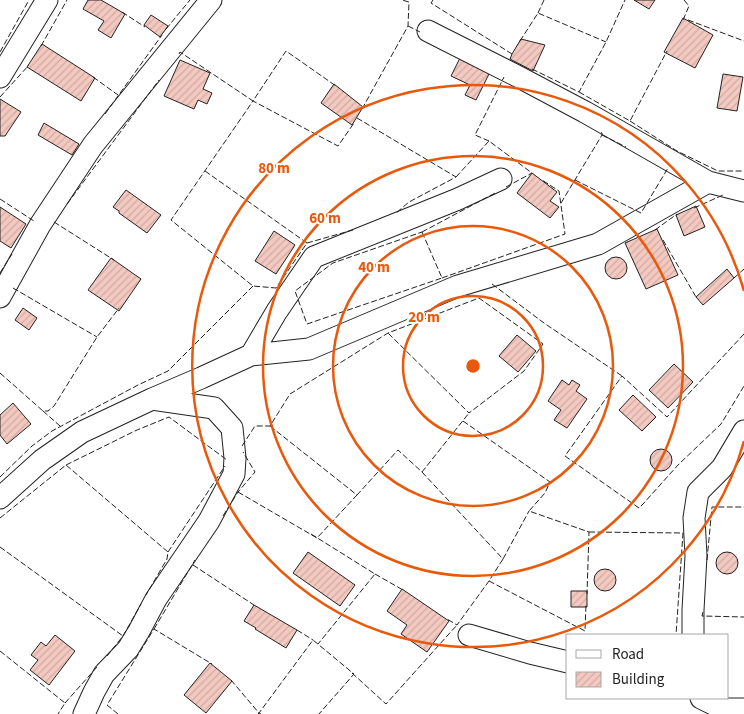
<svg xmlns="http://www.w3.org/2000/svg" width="744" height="714" font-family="'Source Sans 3',sans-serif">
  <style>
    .building { fill: url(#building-hatch); stroke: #222 }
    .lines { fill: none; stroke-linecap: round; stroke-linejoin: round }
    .street-casing { stroke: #222; stroke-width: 23 }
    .street { stroke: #fff; stroke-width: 21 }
    .fence { stroke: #222; stroke-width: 1; stroke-dasharray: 6 2.5; stroke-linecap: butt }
    .ring { fill: none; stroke: #e8590c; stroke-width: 2.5 }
    .centre { fill: #e8590c; stroke: #fff; stroke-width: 2.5 }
    .ring-label { font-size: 15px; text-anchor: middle; font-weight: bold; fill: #e8590c; stroke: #fff; stroke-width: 4; stroke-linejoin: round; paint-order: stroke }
  </style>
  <defs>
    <pattern id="building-hatch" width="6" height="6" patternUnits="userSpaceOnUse" patternTransform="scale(1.25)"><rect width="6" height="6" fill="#f3c9c0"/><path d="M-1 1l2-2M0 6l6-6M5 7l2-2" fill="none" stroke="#d0aca5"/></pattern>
  </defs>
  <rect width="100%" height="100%" fill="#fff"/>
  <path class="building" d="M88 0H101L125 14 111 38 98 30 104 21 83 9Z
    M634 0H655L649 9Z
    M151 15 168 26 160 37 144 25Z
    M683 18 713 35 695 68 664 52Z
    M521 39 545 45 533 71 510 59 512 54Z
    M42 44 95 78 81 101 27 67Z
    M460 58 490 72 476 100 465 95 470 85 451 76Z
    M180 60 210 73 203 89 212 93 207 104 198 100 194 109 164 96Z
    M723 74 743 77 737 111 717 108Z
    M334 84 363 107 352 125 321 103Z
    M0 99 21 112 5 136H0Z
    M44 123 79 144 72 155 38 135Z
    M532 173 557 192 550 201 559 207 550 218 517 193Z
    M126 190 161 215 147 233 119 213V211L113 207Z
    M696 206 705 227 684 236 676 215Z
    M0 207 26 224 11 248 0 241Z
    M657 229 678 275 646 289 625 243Z
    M274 231 295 245 276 274 255 261Z
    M605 268a11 11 0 1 1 22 0a11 11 0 1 1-22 0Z
    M111 258 141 279 119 311 88 290Z
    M727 269 734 278 703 305 696 297Z
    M23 308 37 318 29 330 15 320Z
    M517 335 536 351 518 372 499 356Z
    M674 364 693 382 668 408 649 390Z
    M562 380 569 385 572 380 580 385 576 391 587 399 567 428 554 420 561 410 548 401Z
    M633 395 656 417 642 431 619 410Z
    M13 403 31 424 7 444 0 435V415Z
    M650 460a11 11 0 1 1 22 0a11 11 0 1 1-22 0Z
    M308 552 355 585 340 606 293 573Z
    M716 563a11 11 0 1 1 22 0a11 11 0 1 1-22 0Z
    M594 580a11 11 0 1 1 22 0a11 11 0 1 1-22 0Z
    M402 589 449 621 427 652 401 634 407 625 387 611Z
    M571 591H587V607H571Z
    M254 605 297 630 286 648 255 629 256 628 244 621Z
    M55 635 75 651 49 685 30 670 38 660 31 655 41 642 46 646Z
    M210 663 232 681 206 713 184 695Z"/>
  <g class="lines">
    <defs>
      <path id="street" d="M428 31 519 77 585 112 708 182 744 191
        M0 77 47 0
        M0 297 40 225 93 145 211 0
        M251 355 277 311 314 257 458 199 501 179
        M0 498 42 460 82 432 152 399 201 378 251 355 309 349 458 286 598 244 708 182
        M469 635 530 653 568 662
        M693 635V610L696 556 694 518 698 492 722 468 744 431
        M701 698 723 709H744
        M84 714 94 692 104 674 128 649 139 631 156 599 209 521 234 474 235 458 232 428 214 408 152 399"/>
    </defs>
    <use href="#street" class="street-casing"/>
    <use href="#street" class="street"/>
    <path class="fence" d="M433 0 431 3 512 54
      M122 12 145 27
      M538 13 544 0
      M683 20 689 6 684 0
      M688 20 744 41
      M408 26 420 32
      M166 29 190 0
      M520 41 538 13 606 42
      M41 46 67 0
      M0 52 29 0
      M179 54 180 52 253 101 286 51 336 86
      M532 69 579 92 606 42 625 0
      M93 77 118 95
      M579 92 630 121 667 51
      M0 97 29 65
      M362 109 408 26 409 2 402 0
      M105 114 162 35
      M357 118 456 177 409 202 395 214
      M630 121 677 151 718 171H744
      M602 135 626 147
      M489 141 475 135 504 77
      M205 171 307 243 276 288 253 286 171 220 253 101 338 146 354 123
      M456 177 489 141 532 173
      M575 180 641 213 668 168 667 167
      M506 187 532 173
      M0 199 34 221
      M561 203 602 135V133L599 131
      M67 204 159 80
      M694 208 723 195
      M54 222 114 260
      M655 230 677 214
      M422 232 442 278 307 324 295 291 333 263Z
      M422 232 497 192
      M663 240 696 297
      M307 243 353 230
      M0 273 12 254
      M442 278 565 234 559 191 542 180
      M734 278 744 269
      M492 284 544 323 622 376
      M13 288 97 337
      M744 334 667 417 622 376 565 456 639 508 643 504 678 465 721 424 744 386
      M0 373 43 411H48L54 406 97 337 119 308
      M43 411 60 426
      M463 421 550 482 545 493 529 511 589 532 587 594
      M270 426 357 495 398 450 422 472 469 413
      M242 446 255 426H270L290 394 388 333 479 298 543 344 524 371 469 413 388 333
      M66 465 137 430 169 417 227 460
      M422 472 503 559 489 581 457 625 447 619
      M0 477 32 446 52 431 138 385 168 371 253 286
      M238 492 317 538 357 495
      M223 516 238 492 255 472 243 452
      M0 518 66 465 168 552 167 559 146 595
      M589 532 683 533 676 635
      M311 534 375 574 318 644
      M0 547 123 636
      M168 552 225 466
      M503 559 529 511
      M707 560 712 507H744
      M193 565 254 605
      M375 574 403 590
      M489 581 585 631 586 604
      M703 612 702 616 744 617
      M154 629 195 560
      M297 630 313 640
      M0 651 65 703 58 714
      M107 656 123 636 141 604
      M352 673 386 704 457 625
      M231 680 259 713 258 714
      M65 703 97 667
      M118 714 107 705 154 629 212 664
      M261 714 259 713 313 640 354 674 319 714"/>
  </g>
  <g class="ring">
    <circle cx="473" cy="366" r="70"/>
    <circle cx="473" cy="366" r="140"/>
    <circle cx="473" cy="366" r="210"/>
    <path d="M744 441A281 281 0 1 1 744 291"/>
  </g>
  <circle cx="473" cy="366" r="8" class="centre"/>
  <g class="ring-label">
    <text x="274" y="173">80 m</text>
    <text x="325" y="223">60 m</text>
    <text x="374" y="272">40 m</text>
    <text x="424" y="322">20 m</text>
  </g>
  <rect x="566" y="634" width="162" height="65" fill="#ffffff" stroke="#a7a7a7"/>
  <rect x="576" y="650" width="25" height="8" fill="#ffffff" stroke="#a7a7a7"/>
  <text x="612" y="659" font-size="15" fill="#222222">Road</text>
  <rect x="576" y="672" width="25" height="15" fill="url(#building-hatch)" stroke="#a7a7a7"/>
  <text x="612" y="684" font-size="15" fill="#222222">Building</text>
</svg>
